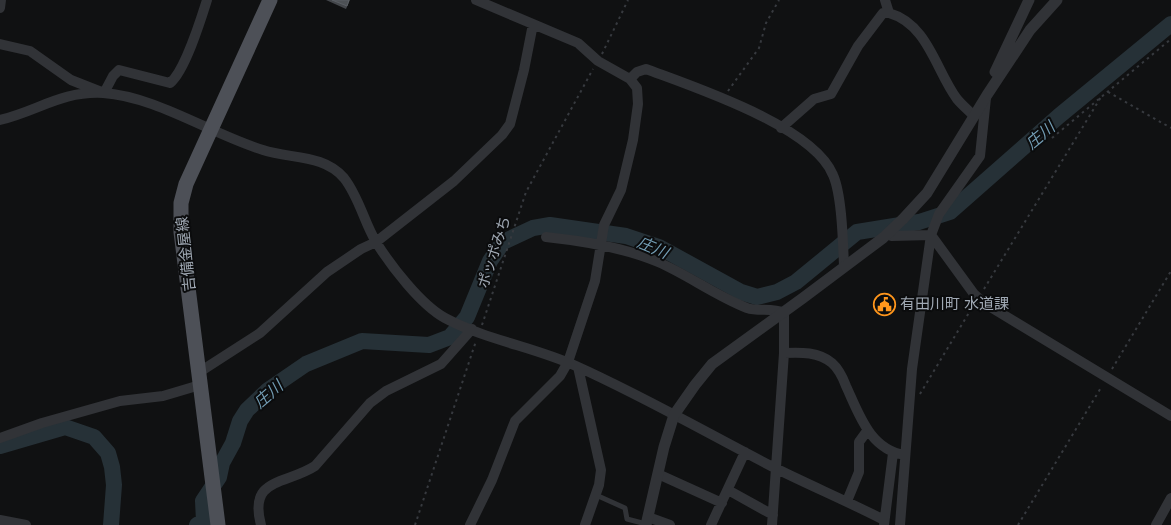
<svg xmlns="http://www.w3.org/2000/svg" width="1171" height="525" font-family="'PT Sans','Noto Sans JP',sans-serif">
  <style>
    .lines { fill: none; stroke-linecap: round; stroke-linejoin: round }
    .river { stroke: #263137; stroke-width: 16 }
    .path { stroke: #373a3f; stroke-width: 2; stroke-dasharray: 2.5 4; stroke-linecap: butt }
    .service { stroke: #313337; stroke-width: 5 }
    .minor { stroke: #313337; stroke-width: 10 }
    .tertiary { stroke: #313337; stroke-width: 11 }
    .primary { stroke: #4d5057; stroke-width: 15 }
    .wall { fill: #43464a }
    .building { fill: #4d5155; stroke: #5a5f64 }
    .labels { text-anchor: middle; stroke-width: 4; stroke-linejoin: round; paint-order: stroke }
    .street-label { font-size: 15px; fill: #a0a9b4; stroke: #0b0c0d }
    .poi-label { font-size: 15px; fill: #a0a9b4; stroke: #0b0c0d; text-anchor: start }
    .water-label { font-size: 16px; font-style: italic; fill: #739db4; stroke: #0b0c0d }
  </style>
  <rect width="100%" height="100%" fill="#101112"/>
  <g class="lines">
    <path class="river" d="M0 446 65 427 94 437 108 453 112 467 114 485 111 525
      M197 525 204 521 203 501 219 477 222 463 233 443 240 421 247 410 268 390 306 364 362 341 429 345 450 337 467 317 490 261 503 242 533 228 550 225 626 236 659 247 741 292 757 297 777 292 796 282 857 232 919 222 950 212 1059 116 1171 24"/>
    <path class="path" d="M602 54 628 0
      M728 91 759 48 766 23 779 0
      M1108 92 1171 128
      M1052 138 1171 39
      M984 289 1101 97
      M482 325 526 192 593 69
      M1112 369 1171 271
      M920 394 973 306
      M415 525 476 341
      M1018 525 1102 386"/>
    <path class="service" d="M596 495 625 508 627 519 646 524"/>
    <path class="minor" d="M885 0 889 13C928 24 936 71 957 99 962 105 968 110 974 116
      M0 8 1 0
      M0 44 30 51 71 80 104 93 113 76 119 70 170 83C185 71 201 19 207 0
      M630 79 637 72 646 69C694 87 813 126 833 175 842 195 843 243 844 266
      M0 120C38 111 61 91 103 93 155 96 213 135 263 150 290 159 324 154 344 178 359 197 364 222 376 242 391 266 421 305 445 318 486 340 534 347 576 366 643 396 707 433 773 467 809 485 847 501 884 520
      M781 128 814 99 831 94 858 46 883 13H889
      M887 234 892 236 931 235 974 294 984 303 1171 416
      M546 237C583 241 623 247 658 262 688 275 716 296 747 308 759 312 772 307 784 313V353L772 525
      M784 353C801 352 819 352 832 363 839 369 843 378 846 386 859 414 870 450 905 455
      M578 367 601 470 599 485 585 525
      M198 373 260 333 327 272 361 249 376 242 454 181 502 135 510 124 524 70 533 24
      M0 438 42 423 120 401 163 396 200 385
      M658 474 722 503
      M728 490 773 515
      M847 501 859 472V442L867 431
      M648 517 670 525
      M0 520 26 525
      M261 525C248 477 286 485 315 466L370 403 386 391 441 364 472 329
      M470 525 492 480 515 421 560 376 568 362 595 281 604 225 621 190 633 140 638 104 637 88 630 79 598 61 578 43 476 0
      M711 525 745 452
      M884 525 893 453
      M900 525 912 369 931 235 939 214 980 156 986 98
      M1156 525 1171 498"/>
    <path class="tertiary" d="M995 72 1029 0
      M646 525 664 447 674 415 695 385 712 364 803 298 883 238 903 219 927 193 987 95 1030 30 1057 0"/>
    <path class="primary" d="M218 525 181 232V203L186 184 270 0"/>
  </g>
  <path class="wall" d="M326 0H350L346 9Z"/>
  <path class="building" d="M332 0H349L347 6Z"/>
  <defs>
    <symbol id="civic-ring" viewBox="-11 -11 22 22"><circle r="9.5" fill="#0b0c0d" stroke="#ff961c" stroke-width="1.5"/><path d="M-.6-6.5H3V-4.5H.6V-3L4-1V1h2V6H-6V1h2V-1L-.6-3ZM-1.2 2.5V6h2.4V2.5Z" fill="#ff961c"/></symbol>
  </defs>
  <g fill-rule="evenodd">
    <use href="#civic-ring" x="872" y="292" width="25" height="25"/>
  </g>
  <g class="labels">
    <g class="street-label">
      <text transform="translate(494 252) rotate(-72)" y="5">ポッポみち</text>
      <text transform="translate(186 254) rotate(-96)" y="5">吉備金屋線</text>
    </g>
    <g class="poi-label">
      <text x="900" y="309">有田川町 水道課</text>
    </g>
    <g class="water-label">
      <text transform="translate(1040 135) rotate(-40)" y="6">庄川</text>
      <text transform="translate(653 247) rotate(23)" y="6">庄川</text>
      <text transform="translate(268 394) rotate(-41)" y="6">庄川</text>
    </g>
  </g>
</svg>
